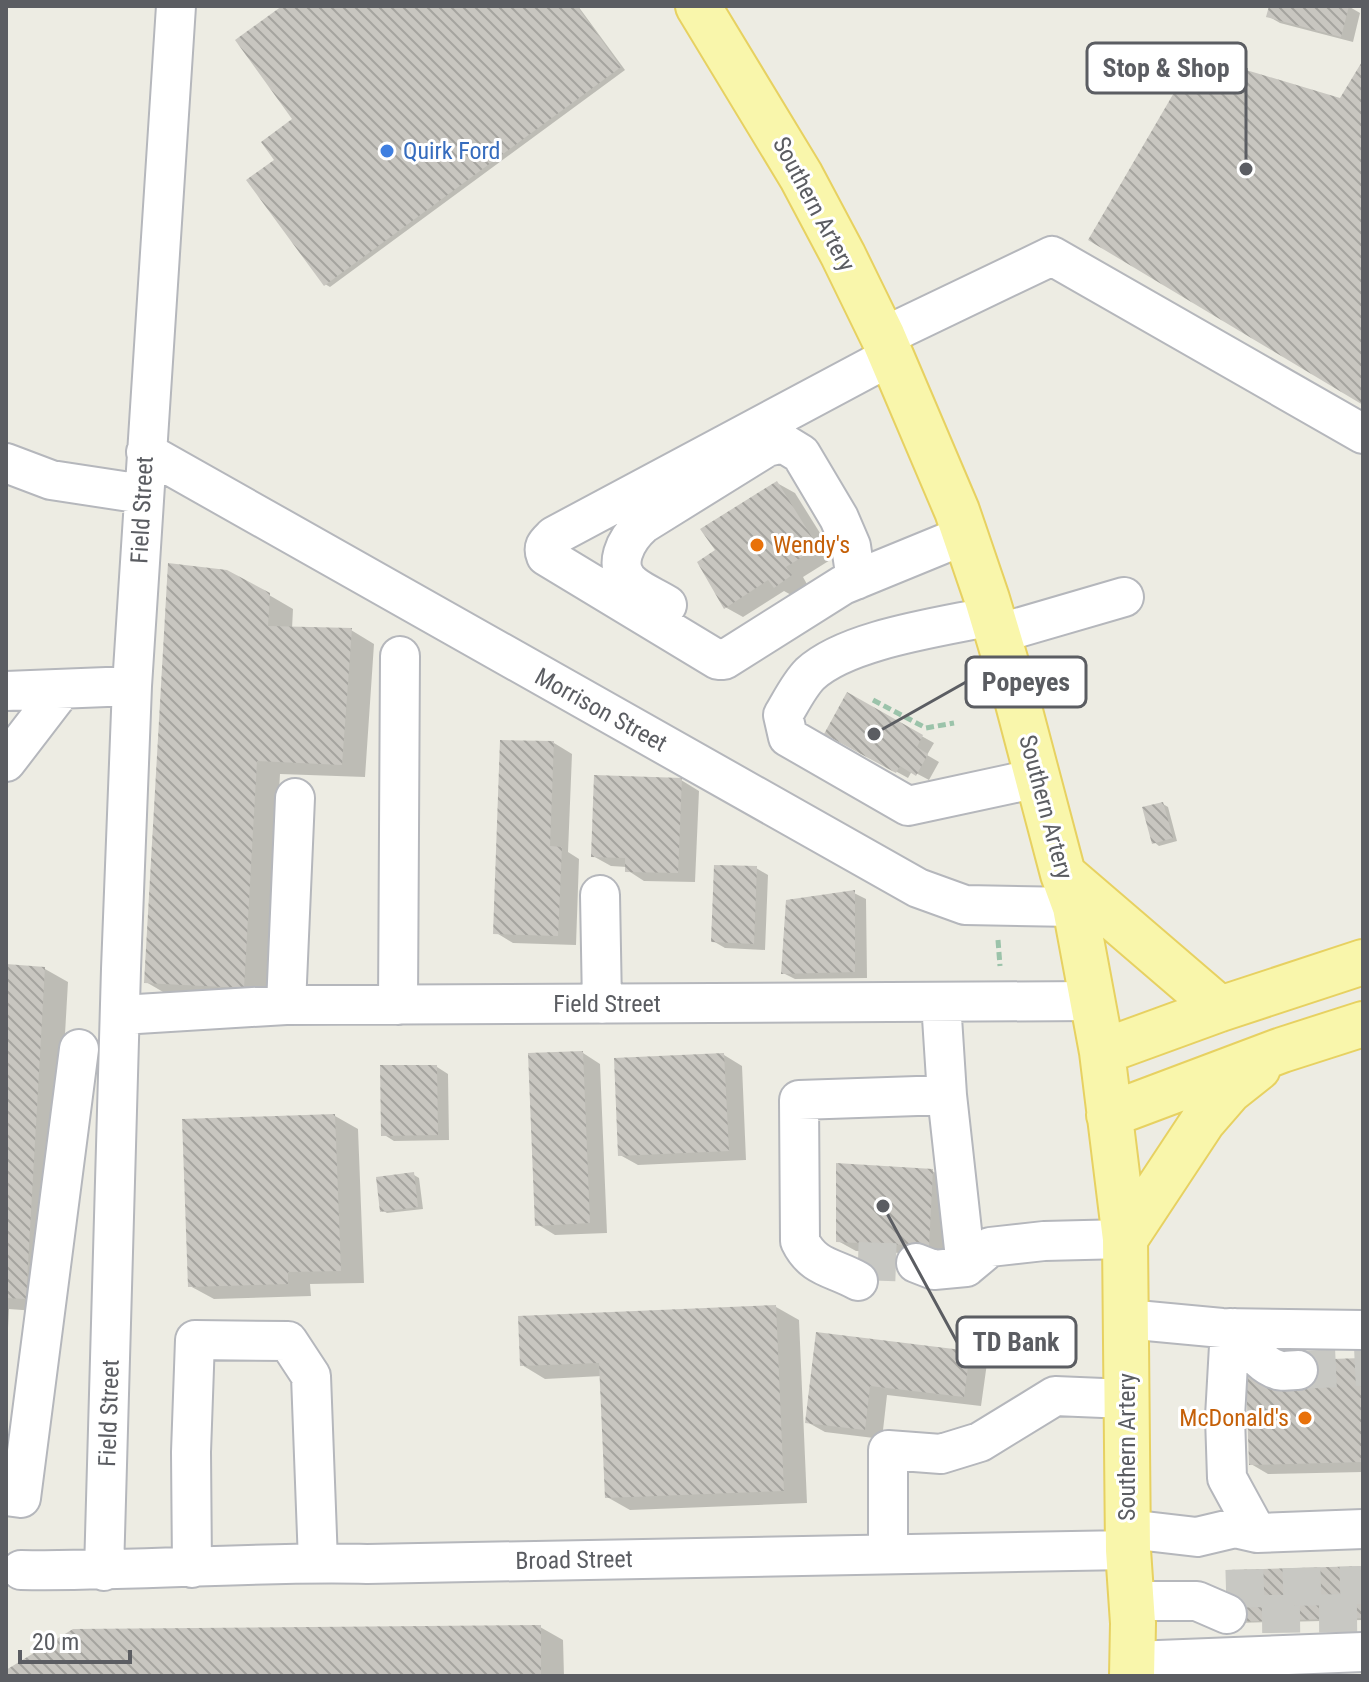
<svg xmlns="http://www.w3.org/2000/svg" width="1369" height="1682" font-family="'Roboto Condensed',sans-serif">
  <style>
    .shadow { fill: #0003 }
    .building { fill: url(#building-back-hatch) }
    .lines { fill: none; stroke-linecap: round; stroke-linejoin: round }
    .minor-tunnel { stroke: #c8c8c3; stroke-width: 38; stroke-dasharray: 38 19; stroke-linecap: butt }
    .minor-casing { stroke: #b5b7bc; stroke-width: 42 }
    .major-casing { stroke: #e7d161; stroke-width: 48 }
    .path { stroke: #9bc3aa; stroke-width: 5; stroke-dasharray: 8 4; stroke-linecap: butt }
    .minor { stroke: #fff; stroke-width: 38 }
    .major { stroke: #f9f6ab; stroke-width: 44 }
    .shop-dot { fill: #3f7fe0; stroke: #fff; stroke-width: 3 }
    .food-dot { fill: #e8710a; stroke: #fff; stroke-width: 3 }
    .labels { text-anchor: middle; stroke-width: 6; stroke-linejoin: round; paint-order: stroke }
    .shop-label { font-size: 24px; fill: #366cbe; stroke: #fff; text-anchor: start }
    .street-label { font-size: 24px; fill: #5b5d62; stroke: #fff }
    .food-label { font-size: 24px; fill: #c56008; stroke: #fff; text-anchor: start }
    .leader { fill: none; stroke: #5b5d62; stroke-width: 3 }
    .callout-dot { fill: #5b5d62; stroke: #fff; stroke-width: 3 }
    .callout { fill: #fff; stroke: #5b5d62; stroke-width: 3 }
    .callout-label { font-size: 26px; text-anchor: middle; font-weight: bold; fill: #5b5d62 }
  </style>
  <defs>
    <pattern id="building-back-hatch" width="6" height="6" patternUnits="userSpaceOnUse" patternTransform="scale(2)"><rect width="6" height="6" fill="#c8c6c0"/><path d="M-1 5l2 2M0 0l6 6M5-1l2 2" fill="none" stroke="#a5a49f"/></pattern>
  </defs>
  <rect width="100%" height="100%" fill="#edece3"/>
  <path class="shadow" d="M285 6H578L625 70 330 287 325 284 295 119Z
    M1271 6H1348L1360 13 1353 42 1280 23 1268 16Z
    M777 483 795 493 835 557 803 577 808 586 793 596 784 591 743 617 725 607 718 550Z
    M269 595 293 609 292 629 351 630 374 644 365 777 280 774 267 1000 170 996 146 982Z
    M848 695 934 743 927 755 939 762 929 780 912 771 908 778 827 733Z
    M554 743 572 754 568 852 579 859 576 945 513 943 495 932Z
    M681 780 699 791 695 882 644 881 627 870V867L611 866 593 856Z
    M1163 804 1168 807 1177 841 1159 846 1154 842Z
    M756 868 768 875 765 950 725 948 713 941Z
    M854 893 866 899 867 978 795 979 783 973Z
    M6 966 45 969 68 982 49 1312 9 1309 6 1366Z
    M583 1053 600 1064 607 1233 555 1235 537 1224Z
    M724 1055 742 1066 746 1160 638 1165 620 1155Z
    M437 1067 448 1074 449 1140 394 1141 383 1134Z
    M335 1116 358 1129 364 1283 310 1284 311 1296 214 1299 190 1286Z
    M932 1171 950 1181 946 1255 856 1251 838 1241Z
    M414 1175 419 1178 423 1209 387 1213 382 1210Z
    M776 1307 799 1320 807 1503 630 1510 607 1497 602 1376 545 1379 522 1365Z
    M818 1334 969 1352 987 1363 981 1406 887 1395 882 1439 825 1432 807 1422Z
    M1363 1360V1472L1268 1474 1251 1464Z
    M1363 1568V1620L1234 1623Z
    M540 1627 563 1640 564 1676H6V1672Z"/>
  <path class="building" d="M282 6H577L621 67 324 286 246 180 274 160 261 142 292 119 235 40Z
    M1269 6H1349L1341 37 1266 17Z
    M1196 55 1340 98 1363 60V405L1088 240Z
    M777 481 818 547 786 567 792 575 774 588 768 580 724 609 697 562 715 550 700 529Z
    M168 563 227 570 270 593 268 626 352 628 342 765 257 761 244 988 144 983Z
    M847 692 923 735 917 747 928 754 916 776 900 766 896 773 824 734Z
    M500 740 554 741 550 846 562 847 558 936 493 934Z
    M594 775 682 778 678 873 625 872V858L591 857Z
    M1163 802 1173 838 1152 844 1142 807Z
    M714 865 757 866 754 944 711 942Z
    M855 890V972L781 974 786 900Z
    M6 964 45 967 26 1299 6 1298Z
    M583 1051 590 1223 535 1226 528 1053Z
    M724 1053 729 1151 618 1156 614 1058Z
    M380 1065H437L438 1135 381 1136Z
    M335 1114 341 1271 288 1272V1284L188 1287 182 1119Z
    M836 1163 933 1169 929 1246 836 1242Z
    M414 1172 418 1207 380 1212 376 1177Z
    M776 1305 784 1491 605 1498 599 1363 520 1366 518 1316Z
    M816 1332 970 1351 964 1397 870 1386 865 1430 805 1423Z
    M1363 1358V1462L1249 1465 1246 1374 1298 1373V1360Z
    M1363 1566V1618L1227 1622 1226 1570Z
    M541 1625V1676H6V1670L73 1629Z"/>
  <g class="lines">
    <path class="minor-tunnel" d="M858 1261 916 1263
      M1298 1370 1363 1367
      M1226 1589 1363 1585
      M1262 1614 1363 1613"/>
    <defs>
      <path id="minor" d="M883 337 1052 256 1363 434
        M891 356 554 536C547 543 542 546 546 556L718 660H724L843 585 965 535
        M146 452 918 888 965 905 1075 907
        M6 463 51 480 143 494
        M667 605C656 598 643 593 633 585 610 567 626 539 643 524L767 447 783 443 801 454 839 518 851 546 856 580
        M992 616C942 627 848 639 810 674 799 685 791 702 783 715L788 737 908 806 1038 778
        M997 634 1124 597
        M6 691 132 686
        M6 762 62 689
        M600 895 602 1004
        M941 1002 947 1095 966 1267
        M286 1005 295 798
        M398 1005 400 656
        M121 1015 286 1005 1093 1001
        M916 1263 934 1270 966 1267 990 1247 1044 1241 1125 1239
        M858 1281C833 1267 813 1268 800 1241L799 1100 947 1095
        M1126 1319 1222 1328 1363 1330
        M1230 1328 1225 1417 1227 1478 1257 1533
        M1235 1328C1244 1342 1261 1366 1278 1370 1283 1372 1292 1370 1298 1370
        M6 1496 21 1498 79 1049
        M1128 1529 1197 1537 1235 1528 1257 1533 1363 1529
        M888 1554V1450L941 1454 980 1442 1055 1396 1127 1399
        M192 1568 191 1452 195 1340 288 1341 311 1376 318 1562
        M21 1570C137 1572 252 1561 367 1564L1128 1550
        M104 1571 121 969 132 686 176 6
        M1132 1601H1197L1227 1614
        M1133 1661 1363 1652"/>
      <path id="major" d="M698 6 801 176 843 255 883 337 957 511 987 599 1016 696 1063 874 1075 907 1102 1052 1125 1239 1128 1550 1133 1623 1132 1676
        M1064 875 1220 1009
        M1102 1052 1220 1009 1363 962
        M1109 1115 1282 1050 1363 1024
        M1125 1239 1203 1121 1229 1091 1258 1068"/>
    </defs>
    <use href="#minor" class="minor-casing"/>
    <use href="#major" class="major-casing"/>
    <path class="path" d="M873 700 926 728 954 723
      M998 940 1000 966"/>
    <use href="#minor" class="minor"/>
    <use href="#major" class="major"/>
  </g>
  <circle class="shop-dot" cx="387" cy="151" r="8"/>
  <g class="food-dot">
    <circle cx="757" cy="545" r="8"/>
    <circle cx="1305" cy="1418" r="8"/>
  </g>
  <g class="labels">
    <g class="shop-label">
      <text x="403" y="159">Quirk Ford</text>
    </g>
    <g class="street-label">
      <text transform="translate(814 204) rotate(62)" y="8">Southern Artery</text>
      <text transform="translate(142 510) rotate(-87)" y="8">Field Street</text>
      <text transform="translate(601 710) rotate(29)" y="8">Morrison Street</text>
      <text transform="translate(1046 807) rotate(75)" y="8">Southern Artery</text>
      <text x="607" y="1012">Field Street</text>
      <text transform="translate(109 1413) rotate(-88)" y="8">Field Street</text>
      <text transform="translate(1127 1447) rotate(-90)" y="8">Southern Artery</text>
      <text transform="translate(574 1560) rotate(-1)" y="8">Broad Street</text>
    </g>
    <g class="food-label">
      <text x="773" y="553">Wendy's</text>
      <text x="1289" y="1426" text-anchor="end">McDonald's</text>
    </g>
  </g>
  <path class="leader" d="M1246 169L1246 68M874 734L966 682M883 1206L957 1342"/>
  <g class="callout-dot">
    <circle cx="1246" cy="169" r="8"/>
    <circle cx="874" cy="734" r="8"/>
    <circle cx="883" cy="1206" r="8"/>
  </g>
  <g class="callout">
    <rect x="1087" y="43" width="159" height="50" rx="8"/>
    <rect x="966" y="657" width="120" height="50" rx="8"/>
    <rect x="957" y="1317" width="119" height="50" rx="8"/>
  </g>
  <g class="callout-label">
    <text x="1166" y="77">Stop &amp; Shop</text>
    <text x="1026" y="691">Popeyes</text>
    <text x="1016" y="1351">TD Bank</text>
  </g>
  <rect width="1369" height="1682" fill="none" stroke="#5b5d62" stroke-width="16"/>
  <path d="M20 1650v12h110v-12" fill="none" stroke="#5b5d62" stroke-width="4"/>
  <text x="32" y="1650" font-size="24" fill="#5b5d62" stroke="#ffffff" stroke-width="6" paint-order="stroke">20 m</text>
</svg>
